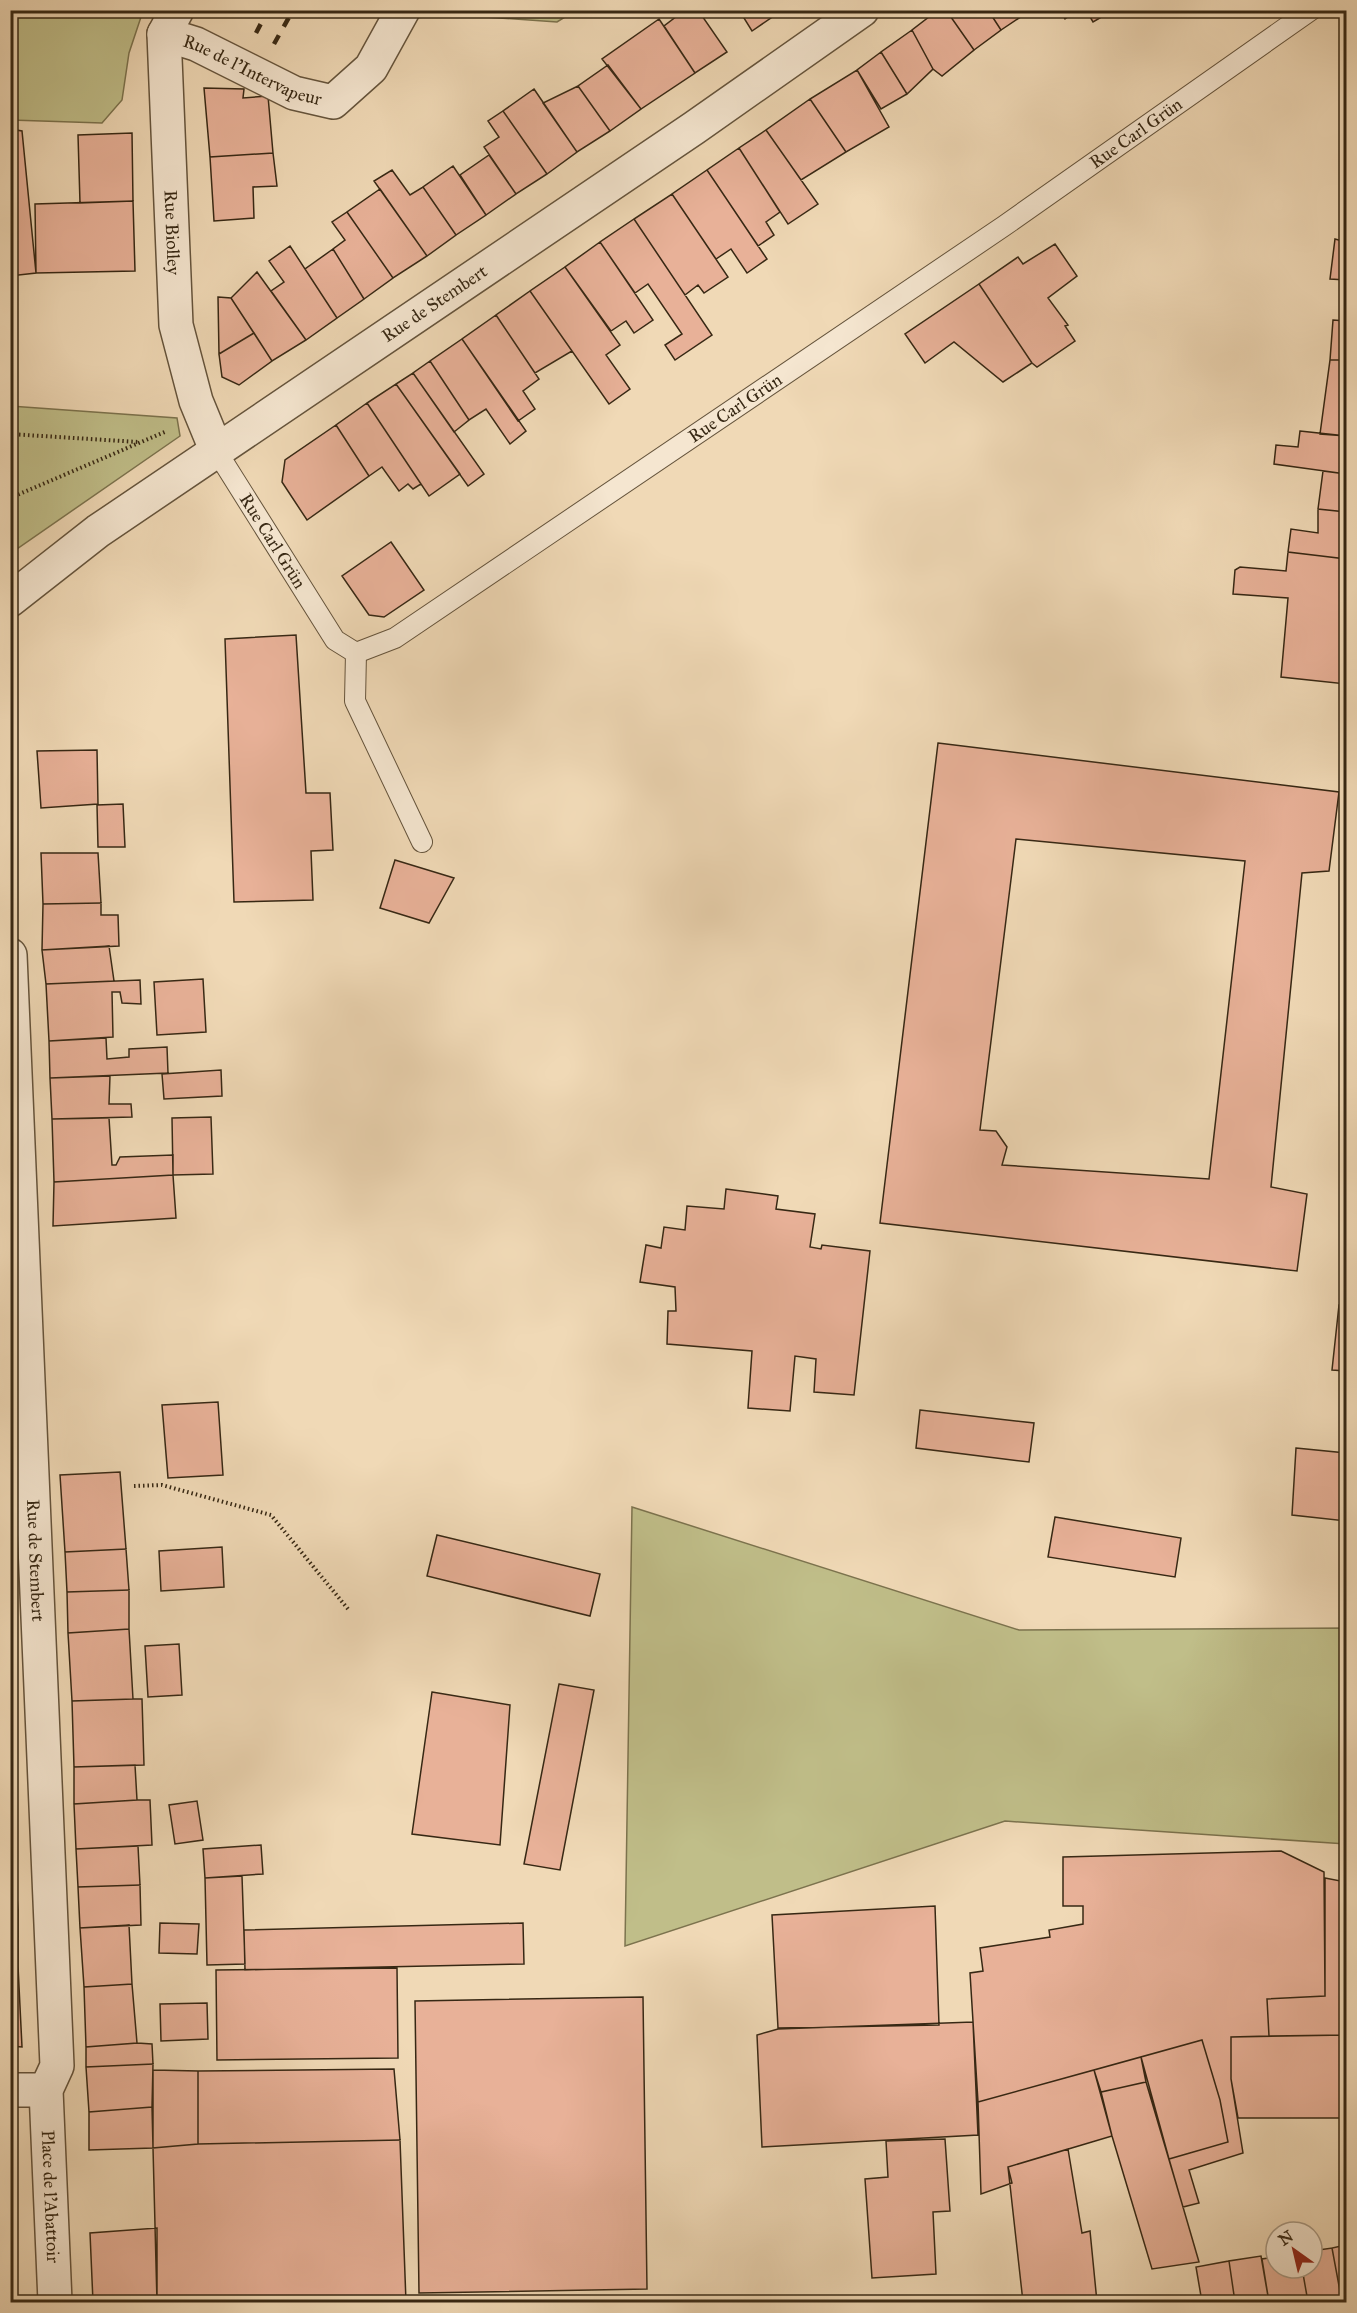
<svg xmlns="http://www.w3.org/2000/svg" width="1357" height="2313" font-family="'IM FELL Great Primer',serif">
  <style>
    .green { fill: #c0be89; stroke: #7c734e; stroke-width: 1.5 }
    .building { fill: #e8b198; stroke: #372814; stroke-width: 1.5; fill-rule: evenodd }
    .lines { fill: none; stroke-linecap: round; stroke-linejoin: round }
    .service-casing { stroke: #65543c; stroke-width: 22 }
    .minor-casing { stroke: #65543c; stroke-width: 36 }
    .tertiary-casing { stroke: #65543c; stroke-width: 36 }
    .path { stroke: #372814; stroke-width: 4; stroke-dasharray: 1.5 3; stroke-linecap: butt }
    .service { stroke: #f5e6d0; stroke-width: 20 }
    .minor { stroke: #f5e6d0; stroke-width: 33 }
    .tertiary { stroke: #f5e6d0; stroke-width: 33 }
    .rail { stroke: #372814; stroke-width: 4.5; stroke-dasharray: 10 10; stroke-linecap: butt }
    .labels { text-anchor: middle; stroke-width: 4.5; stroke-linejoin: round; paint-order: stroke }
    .street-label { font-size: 18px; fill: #372814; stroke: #f5e6d0 }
  </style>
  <rect width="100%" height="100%" fill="#f0d9b6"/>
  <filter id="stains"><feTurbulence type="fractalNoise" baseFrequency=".00333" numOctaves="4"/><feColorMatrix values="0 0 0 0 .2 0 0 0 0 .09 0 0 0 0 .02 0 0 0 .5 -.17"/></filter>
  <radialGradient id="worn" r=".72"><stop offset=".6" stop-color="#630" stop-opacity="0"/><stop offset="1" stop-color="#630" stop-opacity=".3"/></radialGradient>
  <path class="green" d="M11 10 143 11 129 53 122 100 102 123 11 120Z
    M416 10 575 11 557 22 457 15 412 18Z
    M10 406 177 418 180 436 11 553Z
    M632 1507 1019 1630 1346 1628V1844L1005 1821 625 1946Z"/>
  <path class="building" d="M685 10H698L727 52 695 73 664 26Z
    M739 10H781V11L752 31Z
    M938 10H946L974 50 942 76 933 69 912 30Z
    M946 10H988L1001 30 974 50Z
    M988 10H1031L1001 30Z
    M1060 10H1077L1065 19Z
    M1086 10H1096L1100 18 1093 22Z
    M659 19 695 73 641 109 602 59Z
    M912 30 933 69 907 94 881 52Z
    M881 52 907 94 881 109 857 70Z
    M608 65 641 109 610 131 578 86Z
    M857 70 889 127 846 152 810 99Z
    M578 86 610 131 577 152 543 103Z
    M204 88 244 89 243 98 268 96 273 153 210 157Z
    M534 89 577 152 547 174 503 111Z
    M810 99 846 152 801 180 766 130Z
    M503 111 547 174 516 194 484 147 499 137 488 121Z
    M10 129 22 131 36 273 10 276Z
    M766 130 818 204 788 224 739 148Z
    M132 133 133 201 80 203 78 135Z
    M739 148 780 212 766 222 774 235 758 246 707 170Z
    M273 153 277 186 253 187 254 218 214 221 210 157Z
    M489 155 516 194 486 215 460 175Z
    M453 166 486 215 456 235 423 187Z
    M392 170 410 195 423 187 456 235 427 256 374 181Z
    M707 170 767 259 747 273 731 249 716 259 672 194Z
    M1344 173 1346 174V194H1342Z
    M380 189 427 256 393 278 347 212Z
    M672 194 728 277 704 293 698 285 685 295 634 219Z
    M133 201 135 271 36 273 35 204Z
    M347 212 393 278 364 299 333 249 345 240 332 222Z
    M634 219 712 335 675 360 665 345 682 334 648 284 635 293 600 242Z
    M1335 239 1346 242V280L1330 279Z
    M600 242 653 320 634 333 626 321 611 331 565 267Z
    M1055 244 1077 276 1048 298 1068 325 1065 326 1075 341 1037 367 1032 363 979 284 1018 257 1023 264Z
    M290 246 337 318 306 340 271 291 284 282 269 261Z
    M333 249 364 299 337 318 305 269Z
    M565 267 620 345 606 355 630 389 609 404 530 291Z
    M257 272 306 340 272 361 231 298Z
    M1342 280H1346V321H1340Z
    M979 284 1032 363 1003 382 954 342 925 363 905 334Z
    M530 291 572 351 535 373 496 315Z
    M218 297 231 298 254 333 219 354Z
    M496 315 539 379 523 391 535 409 518 421 462 339Z
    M1333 320 1346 321V360H1330Z
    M254 333 272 361 239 385 222 377 219 354Z
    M462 339 526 431 510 444 486 409 469 420 430 361Z
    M1330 360H1346V436L1320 434Z
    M430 361 469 420 454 432 413 373Z
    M413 373 484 474 468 486 396 384Z
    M396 384 460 474 429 496 367 403Z
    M367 403 421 484 413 489 408 484 399 491 382 467 369 476 336 425Z
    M336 425 369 476 307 520 282 482 285 460Z
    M1300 431 1346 436V474L1274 464 1276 445 1298 447Z
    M1323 471 1346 474V512L1318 509Z
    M1318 509 1346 512V559L1288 552 1291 529 1318 533Z
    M391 542 424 590 384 617 369 615 342 576Z
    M1288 552 1346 559V684L1281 677 1288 598 1233 594 1235 570 1240 567 1286 571Z
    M296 635 306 793H330L333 850 311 851 313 900 234 902 225 639Z
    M938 743 1339 792 1329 871 1302 873 1271 1187 1307 1194 1297 1271 880 1223ZM1016 839 1245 861 1209 1179 1002 1165 1007 1147 996 1131 980 1130Z
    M97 750 98 804 41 808 37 751Z
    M123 804 125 847H98L97 805Z
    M41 853H98L101 903 43 904Z
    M395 860 454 878 429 923 380 908Z
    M101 903V915H118L119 946 42 950 43 904Z
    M109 946 114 981 46 984 42 950Z
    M203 979 206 1032 157 1035 154 982Z
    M140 980 141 1004 122 1003 120 992H112L113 1037 49 1041 46 984Z
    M106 1038 107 1059 129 1057V1049L167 1047 168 1073 50 1078 49 1041Z
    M221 1070 222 1096 164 1099 162 1074Z
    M110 1076 109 1104H131L132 1117 52 1119 50 1078Z
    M211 1117 213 1174 173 1175 172 1118Z
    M109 1118 112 1165H116L120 1157 173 1155V1175L54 1182 52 1119Z
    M173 1175 176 1218 53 1226 54 1182Z
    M726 1189 778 1196 776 1209 815 1214 810 1247 821 1249 822 1245 870 1251 854 1395 814 1392 816 1359 795 1356 790 1411 748 1408 752 1351 667 1344 668 1311H676L675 1287 640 1282 646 1245 661 1248 664 1227 685 1230 687 1206 724 1209Z
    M1339 1305 1346 1306V1371L1332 1370Z
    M218 1402 223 1475 168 1478 162 1405Z
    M920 1410 1034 1423 1029 1462 916 1448Z
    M1296 1448 1346 1453V1521L1292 1515Z
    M120 1472 126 1549 65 1552 60 1475Z
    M1055 1517 1181 1538 1175 1577 1048 1557Z
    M437 1535 600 1574 590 1616 427 1576Z
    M222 1547 224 1587 161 1591 159 1551Z
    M126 1549 129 1590 67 1592 65 1552Z
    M129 1590V1629L68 1633 67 1592Z
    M129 1629 133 1699 72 1701 68 1633Z
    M179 1644 182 1695 148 1697 145 1646Z
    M559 1684 594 1690 560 1870 524 1864Z
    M432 1692 510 1705 500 1845 412 1834Z
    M133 1699H142L144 1765 74 1767 72 1701Z
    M135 1765 137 1800 74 1804V1767Z
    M137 1800H150L152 1845 76 1849 74 1804Z
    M197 1801 203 1840 175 1844 169 1805Z
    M10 1809 15 1871H10Z
    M261 1845 263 1874 205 1878 203 1849Z
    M138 1846 140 1885 78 1887 76 1849Z
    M1281 1851 1324 1872 1325 1996 1267 1999 1269 2036 1231 2037V2079L1243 2153 1189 2170 1199 2203 1183 2207 1169 2159 1228 2142 1220 2100 1202 2040 978 2102 970 1973 983 1971 980 1948 1050 1937 1049 1930 1083 1924V1906H1063V1857Z
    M10 1871H15L18 1910H10Z
    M242 1876 245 1964 207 1965 205 1878Z
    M1325 1878 1346 1882V2035L1269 2036 1267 1999 1325 1996Z
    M140 1885 141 1925 80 1928 78 1887Z
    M935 1906 939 2025 778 2028 772 1915Z
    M10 1910H18V1938L10 1946Z
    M160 1923 199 1924 197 1954 159 1953Z
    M523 1923 524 1964 245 1970 244 1930Z
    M129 1925 132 1984 84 1987 80 1928Z
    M18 1938V1966L10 1974V1946Z
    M18 1966 22 2047 10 2046V1974Z
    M397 1968 398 2058 217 2060 216 1970Z
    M132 1984 137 2043 86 2047 84 1987Z
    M643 1997 647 2289 419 2293 415 2001Z
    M207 2003 208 2039 161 2041 160 2004Z
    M973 2022 978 2135 762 2147 757 2035 778 2029Z
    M1346 2035V2118H1238L1231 2079V2037Z
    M1202 2040 1220 2100 1228 2142 1169 2159 1141 2057Z
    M137 2043 152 2044 153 2064 86 2067V2047Z
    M1141 2057 1146 2082 1101 2092 1094 2070Z
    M153 2064 152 2107 89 2112 86 2067Z
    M394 2069 400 2140 198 2144V2071Z
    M153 2070 198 2071V2144L153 2148Z
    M1094 2070 1112 2136 1008 2167 1012 2183 981 2194 978 2102Z
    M1146 2082 1183 2207 1199 2262 1152 2269 1112 2136 1101 2092Z
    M152 2107 153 2148 89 2150V2112Z
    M945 2139 950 2211 933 2212 936 2274 872 2278 865 2179 888 2177 886 2141Z
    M400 2140 406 2302H157L153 2148 198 2144Z
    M1068 2149 1082 2233 1090 2231 1097 2302H1023L1008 2167Z
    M157 2228V2302H93L90 2233Z
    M1346 2245V2302H1342L1332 2248Z
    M1332 2248 1342 2302H1308L1302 2268H1312V2251Z
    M1261 2256 1269 2302H1235L1229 2261Z
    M1276 2257V2268H1302L1308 2302H1269L1262 2259Z
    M1229 2261 1235 2302H1202L1196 2267Z"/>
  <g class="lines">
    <defs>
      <g id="service">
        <path id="s1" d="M217 452 335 640 356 653 395 638 1004 226 1311 10"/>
        <path d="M356 653 355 701 422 842"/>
      </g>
      <g id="minor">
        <path id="s2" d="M177 10 164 34 176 325 196 401 217 452"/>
        <path id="s3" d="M164 34 196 44 294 93 333 102 371 68 403 10"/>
        <path id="s4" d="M10 955 57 2066 46 2090 55 2302"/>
        <path d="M10 2090H46"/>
      </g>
      <g id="tertiary">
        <path id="s5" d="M10 600 98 531 694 128 862 10"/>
      </g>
    </defs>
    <use href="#service" class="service-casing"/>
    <use href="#minor" class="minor-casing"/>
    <use href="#tertiary" class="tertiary-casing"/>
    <path class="path" d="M10 434 138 442
      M10 498 167 431
      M134 1486 162 1485 271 1515 348 1609"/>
    <use href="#service" class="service"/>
    <use href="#minor" class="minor"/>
    <use href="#tertiary" class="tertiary"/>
    <path class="rail" d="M256 33 268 10
      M274 44 293 10"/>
  </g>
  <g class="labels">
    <g class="street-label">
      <text dy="6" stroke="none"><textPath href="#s3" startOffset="96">Rue de l'Intervapeur</textPath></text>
      <text dy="6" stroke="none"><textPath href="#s1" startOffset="1185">Rue Carl Grün</textPath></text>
      <text dy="6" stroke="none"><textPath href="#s2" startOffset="226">Rue Biolley</textPath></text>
      <text dy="6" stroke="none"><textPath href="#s5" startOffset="518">Rue de Stembert</textPath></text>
      <text dy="6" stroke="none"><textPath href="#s1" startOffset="699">Rue Carl Grün</textPath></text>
      <text dy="6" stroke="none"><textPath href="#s1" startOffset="105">Rue Carl Grün</textPath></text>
      <text dy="6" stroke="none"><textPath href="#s4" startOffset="606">Rue de Stembert</textPath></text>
      <text dy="6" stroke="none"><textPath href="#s4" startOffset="1245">Place de l'Abattoir</textPath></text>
    </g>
  </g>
  <rect width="1357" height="2313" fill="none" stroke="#f0d9b6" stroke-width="36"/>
  <rect x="12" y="12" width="1333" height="2289" fill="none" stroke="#372814" stroke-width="3"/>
  <rect x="18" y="18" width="1321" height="2277" fill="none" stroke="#372814" stroke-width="1.5"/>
  <g transform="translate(1294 2250) rotate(326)"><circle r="28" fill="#f5e6d0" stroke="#a99a85" stroke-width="1.5"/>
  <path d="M0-4.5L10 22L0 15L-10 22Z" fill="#8f2418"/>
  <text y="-9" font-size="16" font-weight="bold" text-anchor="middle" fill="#372814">N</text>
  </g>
  <rect width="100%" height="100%" filter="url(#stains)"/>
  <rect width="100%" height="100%" fill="url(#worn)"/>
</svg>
